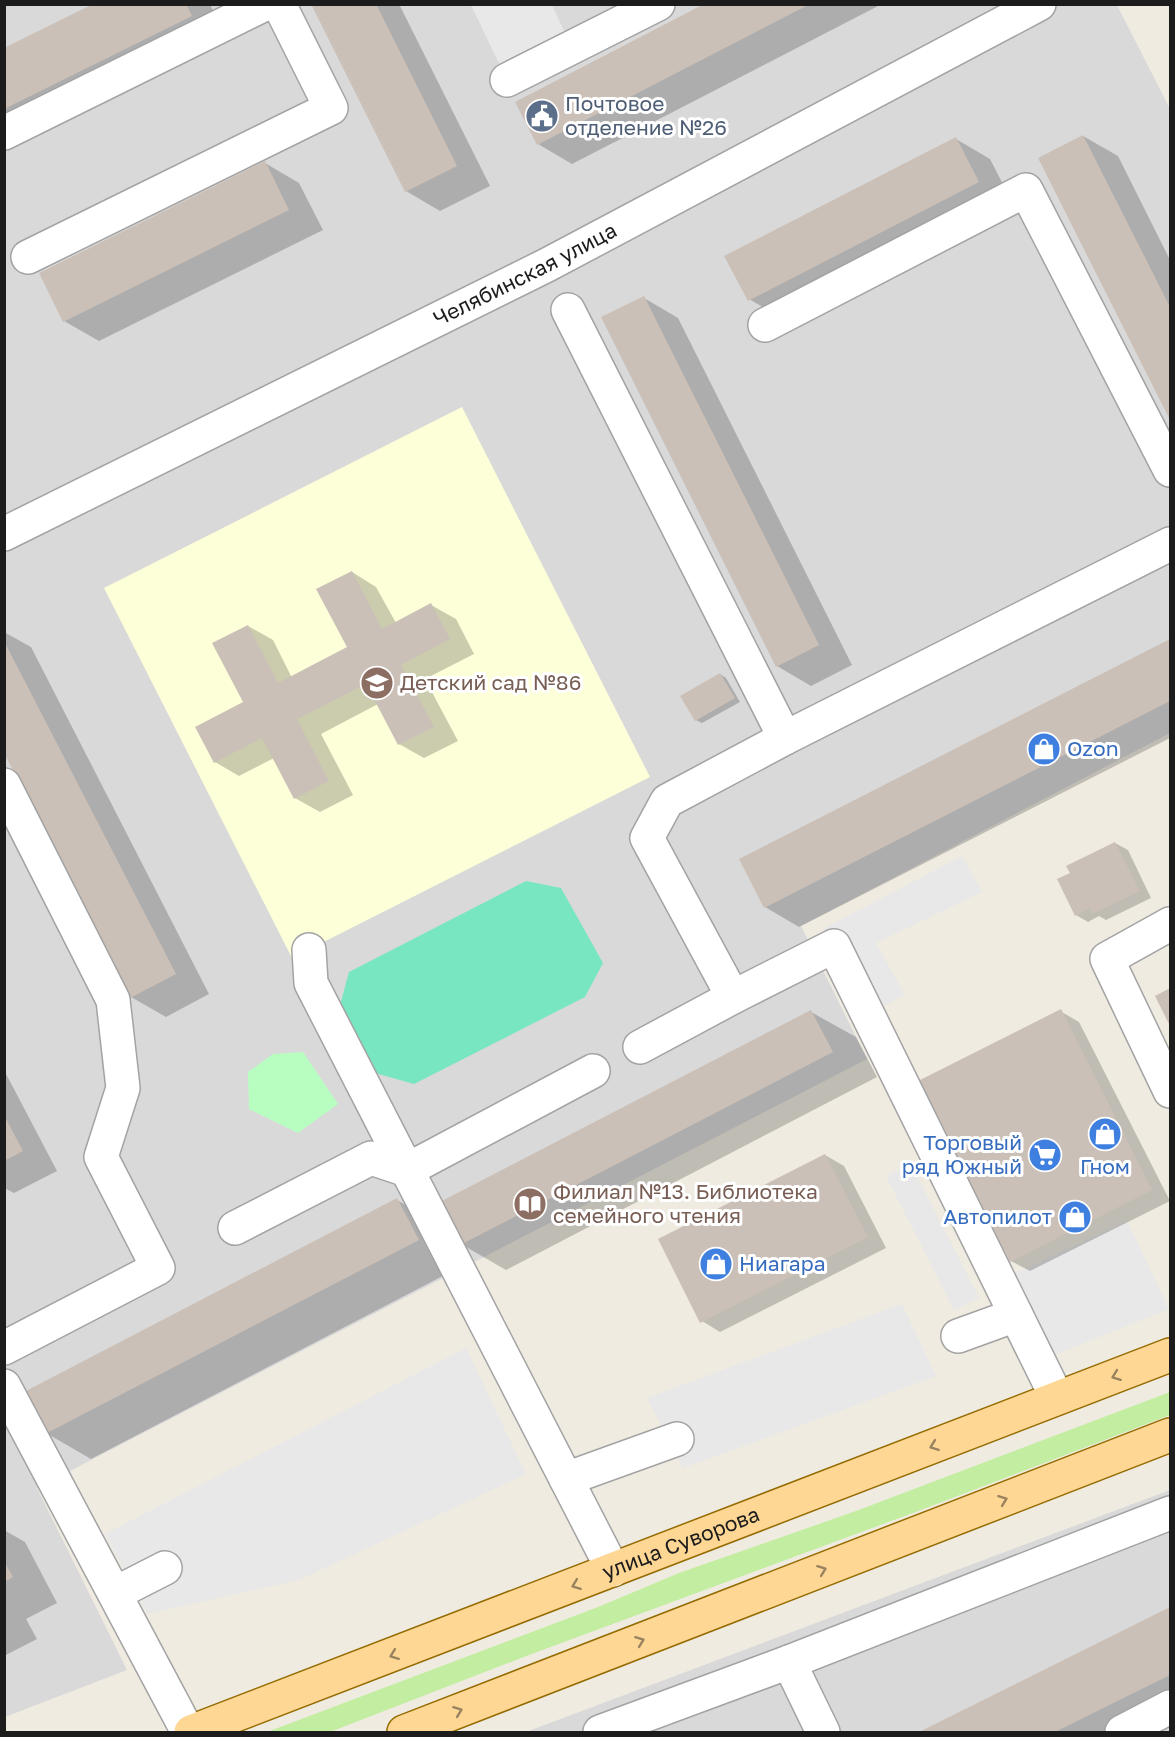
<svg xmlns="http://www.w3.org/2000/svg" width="1175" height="1737" font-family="'Golos Text',sans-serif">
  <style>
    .residential { fill: #dad9d9 }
    .education { fill: #fdffd9 }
    .grass { fill: #c3eea1 }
    .park { fill: #b8fec1 }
    .pitch { fill: #77e6c1 }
    .parking { fill: #e8e8e8 }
    .shadow { fill: #0003 }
    .building { fill: #cbc0b7 }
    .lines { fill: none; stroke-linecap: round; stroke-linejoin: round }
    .minor-casing { stroke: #a3a3a3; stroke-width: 36 }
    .major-casing { stroke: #946b00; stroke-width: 36 }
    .minor { stroke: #fff; stroke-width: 33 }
    .major { stroke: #ffd795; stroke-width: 33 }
    .oneway { stroke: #99835f }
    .labels { text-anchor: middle; stroke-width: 6; stroke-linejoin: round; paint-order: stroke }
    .service-label { font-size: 21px; fill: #4e5e75; stroke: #fff; text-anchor: start }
    .street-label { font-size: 21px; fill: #1c1c1c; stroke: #fff }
    .education-label { font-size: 21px; fill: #785e54; stroke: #fff; text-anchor: start }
    .shop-label { font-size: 21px; fill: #366cbe; stroke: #fff; text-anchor: start }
  </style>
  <rect width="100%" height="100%" fill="#efebe1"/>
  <path class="residential" d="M5 5H1117L1170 109V733L801 926 867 1059 37 1488 127 1670 5 1717Z
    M1170 1490V1732H526Z"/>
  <path class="education" d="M462 407 650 777 292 958 104 588Z"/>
  <path class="grass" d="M1170 1392V1415L921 1510 529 1655 330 1732H267L598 1607 679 1573 856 1511Z"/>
  <path class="park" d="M303 1052 338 1104 298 1133 249 1109 248 1072 273 1054Z"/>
  <path class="pitch" d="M526 881 561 888 603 963 585 997 414 1084 375 1073 339 1009 349 972Z"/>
  <path class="parking" d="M471 5H552L572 48 507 80Z
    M962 856 982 892 876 943 905 995 868 1014 834 946 823 929Z
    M911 1164 979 1298 954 1310 886 1176Z
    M1127 1221 1169 1309 1054 1355 1012 1275Z
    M902 1304 936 1376 683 1468 647 1398Z
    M466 1348 526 1474 299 1580 147 1614 105 1534Z"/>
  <path class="shadow" d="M97 4H210L225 36 4 146V50Z
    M312 4H399L490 186 440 211 406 191Z
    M708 4H882L572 164 538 144Z
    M1083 136 1118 156 1170 260V416L1040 158Z
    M956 139 990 159 1012 202 783 319 749 299Z
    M265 163 299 183 323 230 99 341 64 321Z
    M644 298 678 318 852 665 811 686 777 666Z
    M352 572 376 587 396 623 431 605 456 619 474 654 425 679 458 741 424 758 399 744 378 704 321 734 353 795 320 812 295 798 274 758 239 776 215 762 245 702 248 626 273 640 292 678 349 648Z
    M4 632 31 647 209 994 166 1017 131 997 4 750Z
    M1170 641V738L799 927 765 907 741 860Z
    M720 674 726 678 740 702 702 723 696 720Z
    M1115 843 1128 850 1151 898 1106 920 1099 916 1088 922 1076 915 1072 874Z
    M1060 1011 1079 1022 1170 1201 1030 1271 1011 1261Z
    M811 1012 856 1037 877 1077 506 1270 461 1244Z
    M4 1070 57 1171 14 1193 4 1188Z
    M825 1155 844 1166 886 1248 720 1332 702 1321Z
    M397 1200 442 1226 462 1266 91 1459 46 1433Z
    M4 1530 25 1542 57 1603 26 1619 37 1639 4 1656Z
    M1170 1609V1723L1151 1732H923Z"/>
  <path class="building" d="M93 4H186L192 16 4 109V48Z
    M311 4H376L457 166 405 192Z
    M704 4H810L537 145 515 102Z
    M1083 135 1170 307V420L1038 158Z
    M956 137 979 182 748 301 724 256Z
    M265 161 289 210 63 322 39 273Z
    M644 296 819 645 776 667 601 317Z
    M352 571 382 629 431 603 450 639 401 665 434 727 398 745 366 684 297 719 329 781 294 799 262 738 214 763 195 727 243 702 212 643 248 625 278 683 347 647 316 589Z
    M1170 639V701L764 908 739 859Z
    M4 641 176 974 130 998 4 753Z
    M720 673 735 698 695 721 680 696Z
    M1115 842 1140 891 1092 914 1090 908 1075 916 1057 879 1070 873 1066 866Z
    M1170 988V1026L1155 996Z
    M1061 1009 1152 1190 1010 1262 918 1081Z
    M811 1010 833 1052 460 1245 438 1203Z
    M4 1115 23 1151 4 1161Z
    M825 1154 868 1237 700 1323 658 1239Z
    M397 1198 419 1240 45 1434 24 1392Z
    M4 1561 13 1577 4 1582Z
    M1170 1607V1675L1055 1732H919Z"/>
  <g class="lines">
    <defs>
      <g id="minor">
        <path d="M507 80 658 4"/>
        <path d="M4 133 265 4"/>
        <path d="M28 257 331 108 279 4"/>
        <path d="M568 310 785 738"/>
        <path d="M765 325 1026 190 1170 470"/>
        <path id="s1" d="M4 534 547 265 1039 4"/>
        <path d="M4 785 113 1000 123 1088 101 1157 158 1268 4 1348"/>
        <path d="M1170 924 1107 959 1170 1091"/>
        <path d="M309 950 311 983 407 1170"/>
        <path d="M640 1047 733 997"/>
        <path d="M593 1071 407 1170 613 1570"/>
        <path d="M235 1228 371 1158 407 1170"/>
        <path d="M958 1336 1016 1315"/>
        <path d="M4 1386 188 1732"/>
        <path d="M1057 1398 834 946 733 997 647 838 667 801 785 738 1170 544"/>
        <path d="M566 1479 677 1439"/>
        <path d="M116 1593 165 1568"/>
        <path d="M789 1662 823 1732"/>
        <path d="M600 1732 789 1662 1170 1513"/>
        <path d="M1122 1732 1170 1707"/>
      </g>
      <g id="major">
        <path id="s2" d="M191 1732 1170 1355"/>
        <path d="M404 1732 1170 1435"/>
      </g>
    </defs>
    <use href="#minor" class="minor-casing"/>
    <use href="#major" class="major-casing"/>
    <use href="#minor" class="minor"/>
    <use href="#major" class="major"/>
  </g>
  <defs><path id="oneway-chevron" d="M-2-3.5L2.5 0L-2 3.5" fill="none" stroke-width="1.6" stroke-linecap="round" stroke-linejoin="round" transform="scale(1.5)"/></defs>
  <g class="oneway">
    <use href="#oneway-chevron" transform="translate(1116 1376) rotate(159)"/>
    <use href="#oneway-chevron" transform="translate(934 1446) rotate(159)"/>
    <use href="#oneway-chevron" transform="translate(1003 1500) rotate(-21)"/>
    <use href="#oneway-chevron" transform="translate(822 1570) rotate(-21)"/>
    <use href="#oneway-chevron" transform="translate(576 1585) rotate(159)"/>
    <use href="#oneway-chevron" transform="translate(640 1641) rotate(-21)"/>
    <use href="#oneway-chevron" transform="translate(394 1655) rotate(159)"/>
    <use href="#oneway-chevron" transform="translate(458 1711) rotate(-21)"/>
  </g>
  <defs>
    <symbol id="civic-disc" viewBox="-11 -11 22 22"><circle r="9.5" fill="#5c6f8a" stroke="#fff"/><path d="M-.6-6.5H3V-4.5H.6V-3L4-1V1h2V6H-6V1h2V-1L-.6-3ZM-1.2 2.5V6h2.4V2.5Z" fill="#fff"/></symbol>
    <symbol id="school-disc" viewBox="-11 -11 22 22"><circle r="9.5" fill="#8d6e63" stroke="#fff"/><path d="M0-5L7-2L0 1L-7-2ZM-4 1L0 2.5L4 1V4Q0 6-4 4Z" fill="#fff"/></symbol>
    <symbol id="shop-disc" viewBox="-11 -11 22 22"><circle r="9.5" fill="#3f7fe0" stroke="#fff"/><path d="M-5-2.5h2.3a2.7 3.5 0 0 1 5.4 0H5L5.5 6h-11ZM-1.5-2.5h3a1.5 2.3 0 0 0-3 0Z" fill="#fff"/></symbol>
    <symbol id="supermarket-disc" viewBox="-11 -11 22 22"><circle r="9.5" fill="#3f7fe0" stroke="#fff"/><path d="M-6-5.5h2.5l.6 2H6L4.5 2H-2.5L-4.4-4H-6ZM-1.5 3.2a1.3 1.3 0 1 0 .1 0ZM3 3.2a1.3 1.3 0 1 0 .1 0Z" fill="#fff"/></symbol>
    <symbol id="library-disc" viewBox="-11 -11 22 22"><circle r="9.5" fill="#8d6e63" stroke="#fff"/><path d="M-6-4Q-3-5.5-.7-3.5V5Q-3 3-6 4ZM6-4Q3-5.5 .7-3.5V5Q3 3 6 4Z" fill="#fff"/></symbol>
  </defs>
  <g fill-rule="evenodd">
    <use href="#civic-disc" x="523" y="97" width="38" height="38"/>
    <use href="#school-disc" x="358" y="664" width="38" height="38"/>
    <use href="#shop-disc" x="1025" y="730" width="38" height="38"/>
    <use href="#shop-disc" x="1086" y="1115" width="38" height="38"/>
    <use href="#supermarket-disc" x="1026" y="1136" width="38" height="38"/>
    <use href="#library-disc" x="511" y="1185" width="38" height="38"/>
    <use href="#shop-disc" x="1056" y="1198" width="38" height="38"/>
    <use href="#shop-disc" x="697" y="1245" width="38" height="38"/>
  </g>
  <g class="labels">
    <g class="service-label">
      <text x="565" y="111">Почтовое<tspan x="565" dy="24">отделение №26</tspan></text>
    </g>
    <g class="street-label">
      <text dy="7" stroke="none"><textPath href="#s1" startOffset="582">Челябинская улица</textPath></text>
      <text dy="7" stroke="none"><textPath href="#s2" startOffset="525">улица Суворова</textPath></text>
    </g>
    <g class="education-label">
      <text x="400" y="690">Детский сад №86</text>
      <text x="553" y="1199">Филиал №13. Библиотека<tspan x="553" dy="24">семейного чтения</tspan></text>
    </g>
    <g class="shop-label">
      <text x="1067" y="756">Ozon</text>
      <text x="1022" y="1150" text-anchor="end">Торговый<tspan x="1022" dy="24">ряд Южный</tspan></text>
      <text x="1105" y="1174" text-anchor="middle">Гном</text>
      <text x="1052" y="1224" text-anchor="end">Автопилот</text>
      <text x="739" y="1271">Ниагара</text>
    </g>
  </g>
  <rect width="1175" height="1737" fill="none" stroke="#1c1c1c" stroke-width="12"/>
</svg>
